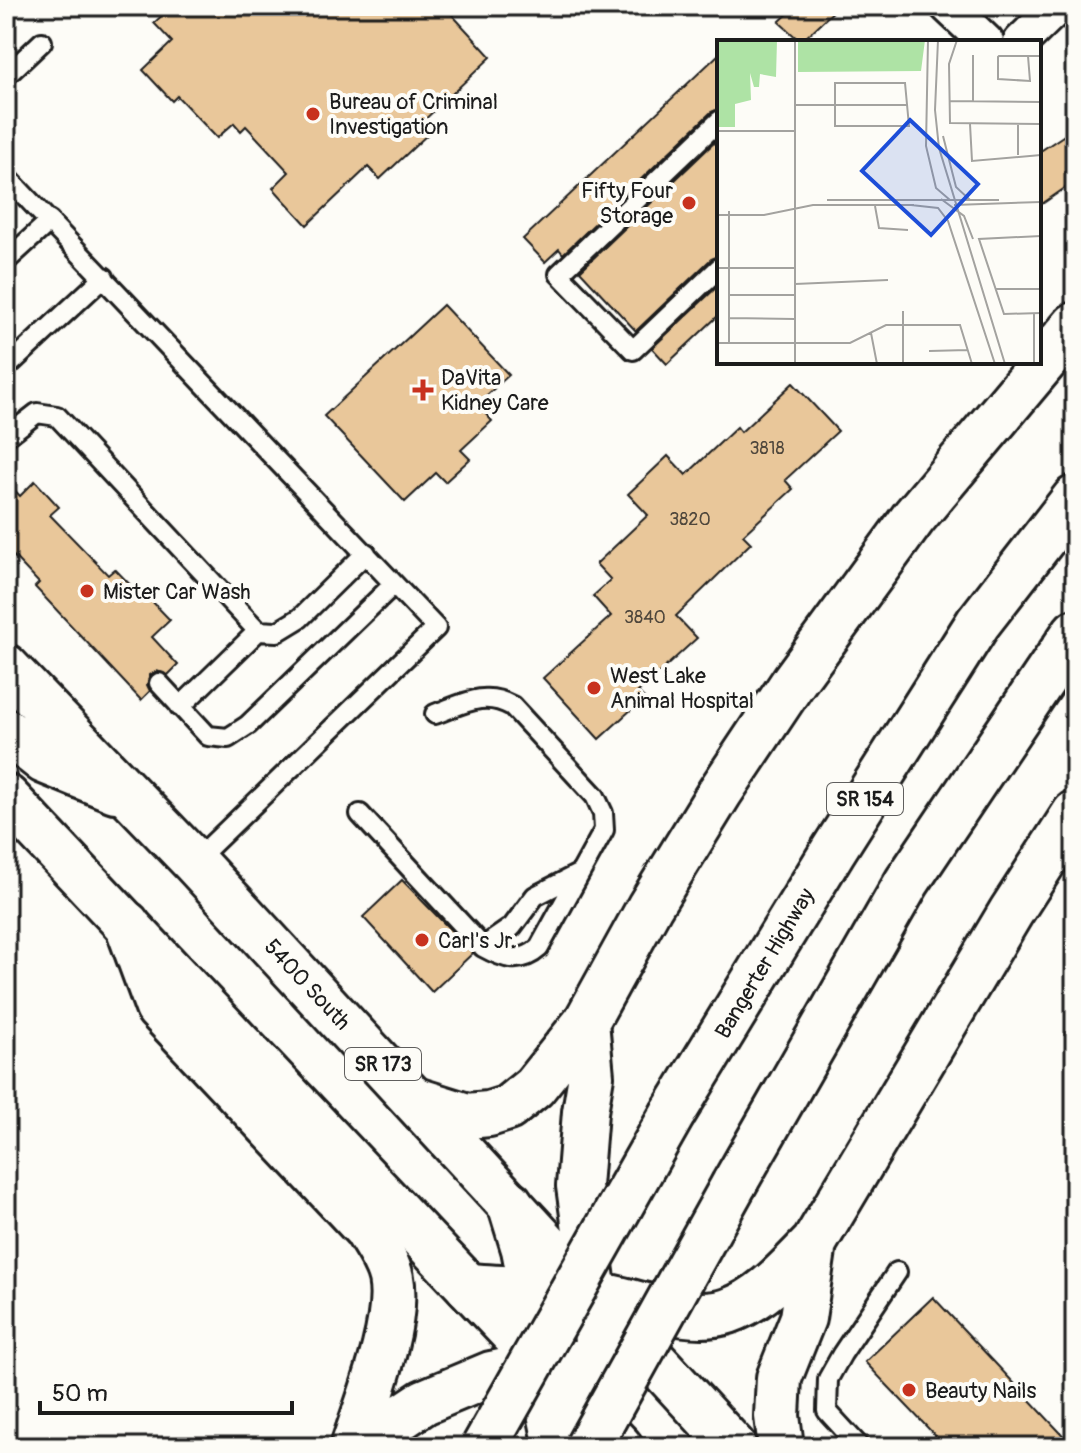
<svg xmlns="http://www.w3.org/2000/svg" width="1081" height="1453" font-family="Pangolin,sans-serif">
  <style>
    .building { fill: #e9c79a; stroke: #1c1c1c; stroke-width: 2 }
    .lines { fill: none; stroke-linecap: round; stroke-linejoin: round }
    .lane-casing { stroke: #1c1c1c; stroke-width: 24 }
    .street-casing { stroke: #1c1c1c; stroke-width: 40 }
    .primary-casing { stroke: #1c1c1c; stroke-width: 50 }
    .highway-casing { stroke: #1c1c1c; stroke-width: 50 }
    .lane { stroke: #fdfcf7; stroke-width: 18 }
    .street { stroke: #fdfcf7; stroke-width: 34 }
    .primary { stroke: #fdfcf7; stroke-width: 44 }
    .highway { stroke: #fdfcf7; stroke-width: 44 }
    .highway-bridge-casing { stroke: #1c1c1c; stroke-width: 50; stroke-linecap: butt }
    .highway-bridge { stroke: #fdfcf7; stroke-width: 44 }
    .poi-dot { fill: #c8321e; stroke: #fdfcf7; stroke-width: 3 }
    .labels { text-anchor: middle; stroke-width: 8; stroke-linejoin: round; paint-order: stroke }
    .number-label { font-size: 18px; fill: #4f473c }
    .shield { fill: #fdfcf7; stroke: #605f5e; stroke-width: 2 }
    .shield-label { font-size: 20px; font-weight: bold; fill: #1c1c1c }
    .poi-label { font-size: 22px; fill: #1c1c1c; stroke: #fdfcf7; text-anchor: start }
    .street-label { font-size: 22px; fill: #1c1c1c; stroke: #fdfcf7 }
    .inset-road { fill: none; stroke: #a3a29f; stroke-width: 2 }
    .view { fill: #1d4ed8; fill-opacity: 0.15; stroke: #1d4ed8; stroke-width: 4 }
    .inset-edge { fill: none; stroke: #1c1c1c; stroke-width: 4 }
  </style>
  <rect width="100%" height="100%" fill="#fdfcf7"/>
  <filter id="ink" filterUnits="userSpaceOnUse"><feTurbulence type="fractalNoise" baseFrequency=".0125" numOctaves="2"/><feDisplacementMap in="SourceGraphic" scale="16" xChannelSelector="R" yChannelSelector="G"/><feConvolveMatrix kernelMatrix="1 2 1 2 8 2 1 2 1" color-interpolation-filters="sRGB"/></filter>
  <g filter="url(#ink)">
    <path class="building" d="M172 6H444L491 57 419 125 427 135 380 179 368 167 307 225 273 188 289 172 246 126 241 131 234 123 217 138 177 96 172 101 143 70 172 42 154 23Z
      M796 6H839L801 42 779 22Z
      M719 54V109L711 112 563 254 559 249 545 262 523 239Z
      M1075 128V181L1039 206V152Z
      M719 138V256L711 259 636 331 580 271Z
      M719 285V315L667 364 652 348Z
      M443 305 509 375 477 404 492 421 461 450 470 459 445 482 436 473 405 502 324 416Z
      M793 383 838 431 785 480 793 489 743 535 751 543 676 616 697 638 638 692 644 698 599 739 543 678 611 616 593 596 611 580 596 564 648 515 628 494 668 456 686 475 737 427 741 432Z
      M6 481 20 496 35 481 59 507 50 515 108 575 115 569 143 598 146 595 170 620 152 637 178 665 168 675 157 671 150 675 147 685 150 691 141 700 35 587 39 583 6 548Z
      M402 880 473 953 432 992 363 917Z
      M933 1297 1074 1447H946L865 1362Z"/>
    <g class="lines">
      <defs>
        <path id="lane" d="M6 76 42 42
          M719 121 559 274 633 350 719 268
          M6 176 436 628 194 862
          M6 261 50 221
          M6 368 104 277
          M6 437 37 413 57 416 258 631 277 632 300 618 366 553
          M159 683 208 736 228 738 248 725 394 584
          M180 707 258 631
          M360 814 483 947C503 958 520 965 539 948L604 830 603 813 595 796 512 706C484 690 463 704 435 714
          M483 947 512 927 535 896 580 873
          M860 1447 827 1411 828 1379 842 1354 897 1272"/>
        <path id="street" d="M948 6 986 42
          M1021 42 1058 6"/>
        <path id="primary" d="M6 667 194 862 734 1447
          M6 731 44 761 115 790
          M6 797 620 1447"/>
        <path id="highway" d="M127 924 158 1008 366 1229C375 1244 387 1260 391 1278 400 1322 367 1404 353 1447
          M586 1022 591 1076 585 1112 579 1186 594 1294 602 1428
          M416 1100 467 1116 489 1114 508 1108 534 1087 586 1022 650 906 720 792 794 681 914 517 1075 325
          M673 1113 833 851 978 623 1075 498
          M734 1184 907 882 1075 632
          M510 1203 524 1249 532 1290 540 1364 557 1447
          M468 1286C509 1289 550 1290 590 1294 632 1298 687 1325 728 1311 763 1299 788 1269 814 1243L1011 912 1075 813
          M372 1447 394 1422 424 1402 491 1374 540 1364 628 1361
          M781 1447 777 1416 779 1378 803 1318 814 1243"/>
      </defs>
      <use href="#lane" class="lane-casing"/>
      <use href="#street" class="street-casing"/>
      <use href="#primary" class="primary-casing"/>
      <use href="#highway" class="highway-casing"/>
      <use href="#lane" class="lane"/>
      <use href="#street" class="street"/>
      <use href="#primary" class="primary"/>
      <use href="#highway" class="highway"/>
      <defs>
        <path id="highway-bridge" d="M484 1447 673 1113
          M588 1447 734 1184"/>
      </defs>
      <use href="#highway-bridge" class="highway-bridge-casing"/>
      <use href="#highway-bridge" class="highway-bridge"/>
    </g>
  </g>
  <g class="poi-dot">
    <circle cx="313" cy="114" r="8"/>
    <circle cx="689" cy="203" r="8"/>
    <path d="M419 378h8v8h8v8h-8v8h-8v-8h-8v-8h8z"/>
    <circle cx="87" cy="591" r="8"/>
    <circle cx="594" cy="688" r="8"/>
    <circle cx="422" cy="940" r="8"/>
    <circle cx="909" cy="1390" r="8"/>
  </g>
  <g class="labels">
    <g class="number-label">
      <text x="767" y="454">3818</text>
      <text x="690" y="525">3820</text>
      <text x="645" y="623">3840</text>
    </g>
    <g class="shield">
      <rect x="827" y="783" width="76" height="32" rx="6"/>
      <rect x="345" y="1048" width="76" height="32" rx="6"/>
    </g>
    <g class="shield-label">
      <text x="865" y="806">SR 154</text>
      <text x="383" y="1071">SR 173</text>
    </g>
    <g class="poi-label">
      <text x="329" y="109">Bureau of Criminal<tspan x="329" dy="25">Investigation</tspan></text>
      <text x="673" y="198" text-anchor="end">Fifty Four<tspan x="673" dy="25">Storage</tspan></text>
      <text x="441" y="385">DaVita<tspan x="441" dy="25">Kidney Care</tspan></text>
      <text x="103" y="599">Mister Car Wash</text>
      <text x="610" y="683">West Lake<tspan x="610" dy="25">Animal Hospital</tspan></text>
      <text x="438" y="948">Carl's Jr.</text>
      <text x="925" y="1398">Beauty Nails</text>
    </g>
    <g class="street-label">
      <text transform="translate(764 963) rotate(-59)" y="8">Bangerter Highway</text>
      <text transform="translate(308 984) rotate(47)" y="8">5400 South</text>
    </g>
  </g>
  <g transform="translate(717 40)">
    <rect width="324" height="324" fill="#fdfcf7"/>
    <path d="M2 0H60L59 37 43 34 42 47H37L33 33 34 60 18 64V87H0ZM81 0H208L204 31 81 32Z" fill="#aee3a5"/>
    <path class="inset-road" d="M211 0 209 106 219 148 233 160M221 0 218 70 222 108 288 324M240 0 232 24 233 83 324 84M256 15V61M311 16 313 41 281 39V17L282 16H324M118 43H188L192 86H118ZM232 61 324 62M78 65H190M253 84 255 121 324 115M301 84V115M0 91H78M226 96 239 147 253 160M224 159 247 176 256 199M110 160H282M194 165 221 168 231 181 278 324M237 165 324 162M158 166 162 188 191 190M0 175H47L96 165H197M324 196 262 199 287 274 324 273M0 228H78M78 244 171 240M279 249H324M12 255H78M186 271V324M12 278 78 279M154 293 160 324M0 303H133L169 285H243L255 324M12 303V171M212 311 251 310M78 324V0M317 324V273"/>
    <path class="view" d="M193 80 261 144 214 195 145 131Z"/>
    <rect width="324" height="324" class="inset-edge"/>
  </g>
  <rect width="1081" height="1453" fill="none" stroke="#fdfcf7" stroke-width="32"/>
  <rect x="16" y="16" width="1049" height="1421" fill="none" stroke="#1c1c1c" stroke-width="3" filter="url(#ink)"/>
  <path d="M40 1401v12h252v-12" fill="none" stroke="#1c1c1c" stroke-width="4"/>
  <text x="52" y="1401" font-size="24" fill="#1c1c1c" stroke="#fdfcf7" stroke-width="6" paint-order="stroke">50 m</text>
</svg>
